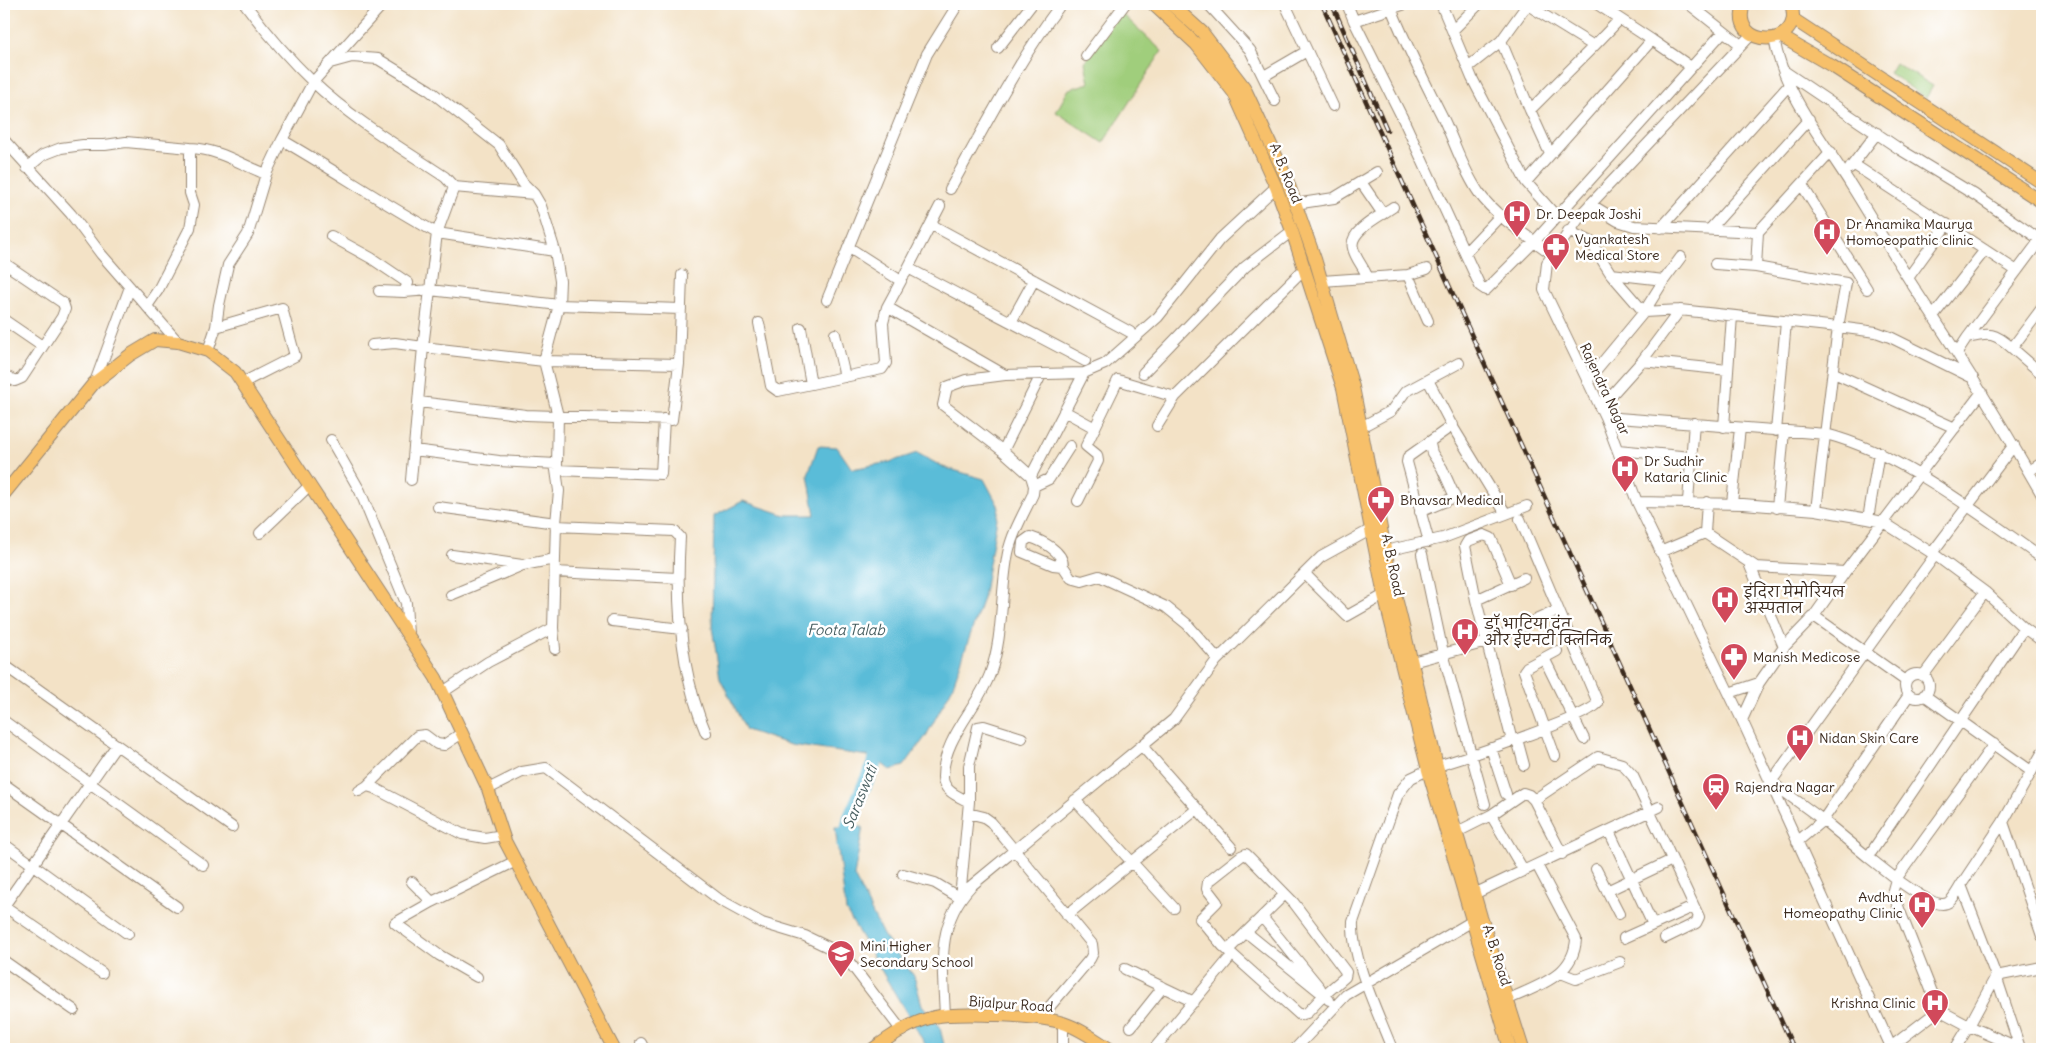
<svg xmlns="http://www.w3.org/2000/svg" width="2046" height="1053" font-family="Delius,'Playpen Sans Deva',sans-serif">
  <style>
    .green { fill: #a0ce7c; stroke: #6e7c4d }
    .water { fill: #5abcd8; stroke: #4a737b }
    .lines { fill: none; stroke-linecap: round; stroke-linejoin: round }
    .river { stroke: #5abcd8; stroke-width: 15 }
    .minor-casing { stroke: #978672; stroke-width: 12 }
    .major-casing { stroke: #978672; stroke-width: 14 }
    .minor { stroke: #fff; stroke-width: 10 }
    .major { stroke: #f7c06b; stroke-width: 12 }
    .rail-casing { stroke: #3b2a1e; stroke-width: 4.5 }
    .rail { stroke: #fff; stroke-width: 2.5; stroke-dasharray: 8; stroke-linecap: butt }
    .labels { text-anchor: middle; stroke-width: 5; stroke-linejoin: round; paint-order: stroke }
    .street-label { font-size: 14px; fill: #3b2a1e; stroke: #fff }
    .poi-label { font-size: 14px; fill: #3b2a1e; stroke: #fff; text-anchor: start }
    .water-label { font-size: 15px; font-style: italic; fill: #465d5f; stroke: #fff }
  </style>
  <rect width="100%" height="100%" fill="#fff"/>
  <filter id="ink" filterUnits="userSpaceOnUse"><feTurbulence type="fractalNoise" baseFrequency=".02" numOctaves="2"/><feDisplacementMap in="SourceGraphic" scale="10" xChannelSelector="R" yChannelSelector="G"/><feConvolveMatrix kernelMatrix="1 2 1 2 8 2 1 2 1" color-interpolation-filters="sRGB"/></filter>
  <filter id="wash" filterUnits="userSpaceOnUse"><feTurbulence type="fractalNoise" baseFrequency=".0096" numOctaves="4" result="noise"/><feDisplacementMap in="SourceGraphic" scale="20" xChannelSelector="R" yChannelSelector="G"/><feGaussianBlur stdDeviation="1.12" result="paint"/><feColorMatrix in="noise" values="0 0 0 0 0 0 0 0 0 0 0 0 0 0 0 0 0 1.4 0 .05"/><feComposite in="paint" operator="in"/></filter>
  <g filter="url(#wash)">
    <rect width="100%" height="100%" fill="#f3e2c6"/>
    <path class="green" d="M1120 12 1162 51 1103 143 1056 112 1069 89 1089 83 1085 62Z
      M1895 63 1933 86 1926 98 1889 73Z"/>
    <path class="water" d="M818 446 837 447 852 469 890 462 917 453 943 467 984 479 999 507 983 598 952 688 926 736 904 766 890 770 876 759 868 756 791 745 746 730 720 678 712 627 714 516 743 501 785 515H815L808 475Z
      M835 827H863L854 876 883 935 914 976 922 1005 940 1028 945 1049H928L846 911Z"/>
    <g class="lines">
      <path class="river" d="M844 846 850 818 876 759"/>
    </g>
  </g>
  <g filter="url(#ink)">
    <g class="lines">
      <defs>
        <path id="minor" d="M245 4C266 32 288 58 313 82 352 119 400 147 445 177L454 187
          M1208 4 1250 50 1275 101
          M1285 4 1333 106
          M1347 4 1354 21
          M1405 4 1354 21 1405 123 1480 286 1486 290 1535 241 1723 32
          M1441 4 1472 78 1526 182 1652 40 1597 4
          M1526 4 1594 46 1530 110 1501 41 1527 5
          M1689 4 1741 45
          M1390 5C1405 44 1424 80 1443 118 1455 143 1463 170 1479 193 1497 218 1528 236 1552 254
          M1454 29 1479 4
          M1752 34 1584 211 1547 263 1544 290 1605 417 1637 502 1742 720 1892 1049
          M1774 38C1783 92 1823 140 1851 185 1873 220 1894 257 1917 292 1961 358 2003 426 2042 495
          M1652 40 1691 67
          M1594 46 1620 19
          M998 48 1032 4
          M1086 56 1125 4
          M330 63 352 57 378 59 429 90 499 145 523 183 534 194 541 206 555 251
          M1468 67 1501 41
          M1784 71 1901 150 1975 195 2042 241
          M1264 76 1307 51
          M1530 110 1550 154
          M4 140 71 214 101 254 178 342
          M282 140C334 170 384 204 437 233L430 290 559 305 544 361 679 364 682 275
          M190 148C219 149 240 164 266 174
          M1853 164 2017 271
          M27 168 43 155 61 148 83 145H105L126 142 190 148V193L194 205 190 228 158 290 147 306
          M1850 168 1877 133
          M1361 182 1383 214
          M1526 182 1557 217
          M1802 185 1867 289
          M950 189C985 126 1018 61 1061 4
          M534 194 454 187 437 233 555 251 560 281 559 305 681 309
          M1295 204 1334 198 1377 172
          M932 225 1130 332
          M1661 228 1790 84
          M1710 229 1809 119
          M1568 231 1590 241 1611 274 1644 312 1680 310 1838 327 1846 283 1756 267 1758 232 1634 226 1618 221 1590 204
          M1758 232 1831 152
          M331 236 371 258 408 283 404 292
          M848 247 901 281 887 307 1005 375
          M1465 253 1501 215
          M4 263 63 303 65 309 62 317 22 378 15 381 4 375
          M1715 264 1756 267
          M908 268 1085 361
          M905 274 940 206
          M1408 275 1428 321
          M1367 276C1363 266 1355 258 1353 248 1348 231 1382 215 1393 207
          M1908 278 1947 224
          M1664 280 1681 257
          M1322 281 1408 275 1427 269
          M827 300 927 54 958 4
          M1934 315 1985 250
          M4 320 42 346
          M1011 322 1034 280
          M759 323 771 386 778 391 882 369 886 363 883 323 887 307
          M216 327 282 308 295 356 242 383
          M801 328 811 384
          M835 334 845 377
          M1967 338 2040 240
          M372 345 395 343 423 347 430 290 404 292 379 291
          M2012 348 2042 374
          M208 351 216 327 219 305 228 265 248 234 266 174 282 140 313 82 383 4
          M1957 353 1967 338C1990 333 1994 332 2012 348L2042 308
          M1642 361 1680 310
          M1084 373 1031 476 1003 451 943 405 947 387 966 380 1005 375 1084 373 1105 364 1158 317 1220 239 1276 187
          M1143 373 1245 267 1292 231
          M1834 373 1955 428
          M1428 380 1451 424 1506 514
          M1587 381 1644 312 1664 280 1611 274
          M95 382 130 287
          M419 402 526 415 672 420 679 364
          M1600 408 1642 361 1728 370
          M1064 411 1095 428
          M1605 417 1826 434C1905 455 1975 512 2042 558
          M1157 426 1175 397
          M1361 427 1391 411 1405 392 1459 363
          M1724 427 1732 316
          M1776 431 1786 322
          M331 440 360 491 406 603 408 635
          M1618 450 1691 457
          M1003 451 1041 375
          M557 465 556 470 661 474 664 419
          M2029 471 2042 463
          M411 480 423 347 544 361 558 416 557 464 499 461 414 450
          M1034 486 1049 479 1070 446
          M1078 501 1098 461 1097 455 1086 446 1118 380 1175 397 1305 268
          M1688 501 1694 423
          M1637 502 1743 504 1816 510 1868 519 1883 522 1935 555 1771 782 1823 820 1868 857 2024 628 1985 592
          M1707 502 1705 533 1756 567 1845 572 1982 392
          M1732 503 1740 428
          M438 507 556 523 559 491 556 470
          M1777 508 1784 431
          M1816 510 1838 327 1876 332 1890 337 1973 378
          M1420 512 1455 497 1442 468 1432 453 1430 444
          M1868 519 1879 452
          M556 526 674 531 680 537C676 601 680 673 706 733
          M260 533 310 485
          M1429 542 1407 462 1408 457 1453 425
          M1385 551 1443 538 1527 506
          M1660 552 1705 533
          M1932 553 2014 445
          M1422 554 1443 653 1485 804
          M452 555 522 565
          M1063 566C1063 551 1042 541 1030 537L1023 542 1022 552 1053 565 1063 566 1071 578 1082 581 1099 576 1166 607 1187 624 1218 659
          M1750 566 1784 647
          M555 572 678 578
          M1305 574 1347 616 1384 595
          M1511 585 1491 538 1484 535 1468 541 1465 546 1476 600 1512 741
          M451 595 523 565 555 559
          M1476 600 1524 578
          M1814 616 1906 681
          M612 621 682 629
          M2024 628 2042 641
          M555 649 553 628 556 523
          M1544 658 1557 651
          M1412 662 1487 642 1558 610
          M4 665 232 827
          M1905 686a12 12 0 1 1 24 0a12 12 0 1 1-24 0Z
          M1923 676 1985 592 1935 555
          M443 692 488 662 553 628
          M1729 693 1759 683 1784 647 1814 616 1845 572
          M1924 695 2031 771
          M1742 720 1759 683
          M4 721 203 865
          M1517 739 1524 765
          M1142 746 1231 847
          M1491 748 1506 794
          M2042 753 2003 822 2042 936
          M1555 756 1524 671 1527 667 1544 658 1584 739
          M1437 766C1461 759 1588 717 1598 703L1520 519
          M4 784 177 907
          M367 786 417 736 425 735 437 744 444 745 462 733
          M488 789 522 772 546 768 720 900 762 923 805 936 832 949 850 963 902 1031
          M359 791 367 786 374 788 462 834 485 838 503 835
          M1075 800 1174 908
          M1534 800 1562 854
          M969 802V766L978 727 984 726 1022 738
          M968 813 984 817 991 822 1092 944 1093 953 1090 959 1040 1018
          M1491 815 1524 871
          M2003 822 1961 885 1996 976 2020 1048
          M1609 831 1653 925
          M1455 833 1491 815 1523 793 1529 795 1534 800 1598 757 1622 764 1633 776 1699 917 1696 923 1665 938
          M1797 842 1823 820 1909 695
          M4 844 128 934
          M1868 857 1896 879 1893 890 1894 896 1939 1010
          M1596 869 1619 914
          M903 874 935 883 960 898 969 802C958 796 943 791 943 777 943 738 977 709 990 674 1004 636 1000 593 1008 553 1012 533 1024 513 1033 494L1034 486 1031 476
          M412 882 432 902 516 861
          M1961 885C1958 890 1954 898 1949 902 1937 911 1907 886 1896 879L1994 744
          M1607 891 1672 860
          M1474 894 1659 807
          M432 902 395 923 439 955 477 977
          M4 906 116 746
          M4 906 102 973
          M1067 915 1197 809
          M1262 917 1320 988
          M1246 932 1324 995
          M1624 938 1693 907
          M1228 950 1284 895
          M4 961 74 1010
          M1125 969 1194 1002
          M1561 973 1576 979 1620 962
          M1324 995 1345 977 1346 972 1294 903 1250 858 1246 854 1241 856 1208 882 1207 889 1217 902 1200 919 1223 946 1300 1015 1307 1013 1324 995 1329 1000
          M1507 1000C1536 986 1574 977 1576 939L1537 865
          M945 1016C943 966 935 925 971 886L1174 719 1216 661 1321 557 1370 530
          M1131 1027 1163 987
          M641 1043 644 1049
          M1892 1046 1939 1010 1969 1026 1996 976 2042 967
          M1063 1049V1023
          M1154 1049 1228 960
          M1295 1049 1346 995 1471 922
          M1392 1049C1379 1015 1351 958 1353 922L1398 794 1411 778 1428 770
          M1955 1049 1969 1026 2022 1049"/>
        <path id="major" d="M1153 4 1196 44 1234 93 1276 187 1292 231 1343 388 1384 595 1428 770 1510 1049
          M1171 4 1202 32 1244 87 1286 177 1315 259 1353 387 1389 569 1437 766 1481 917 1523 1049
          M1744 4C1728 50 1806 50 1791 4
          M1793 19 2042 183
          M1780 36 1832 66 2042 202
          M4 494 94 383 130 355 155 340 178 342 208 351 235 372 436 678 488 789 505 841 614 1049
          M873 1049C891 1036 911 1022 934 1017 956 1012 1041 1015 1063 1023 1080 1028 1095 1040 1110 1049"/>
      </defs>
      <use href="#minor" class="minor-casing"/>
      <use href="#major" class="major-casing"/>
      <use href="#minor" class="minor"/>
      <use href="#major" class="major"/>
      <defs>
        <path id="rail" d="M1322 4 1794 1049
          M1332 4 1387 130"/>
      </defs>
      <use href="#rail" class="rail-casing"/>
      <use href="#rail" class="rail"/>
    </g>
  </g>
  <defs>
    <symbol id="hospital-pin" viewBox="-11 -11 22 30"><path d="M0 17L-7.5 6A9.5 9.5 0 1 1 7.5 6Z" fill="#d1495b" stroke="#fff"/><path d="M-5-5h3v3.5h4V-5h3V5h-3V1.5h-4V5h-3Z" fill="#fff"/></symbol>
    <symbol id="pharmacy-pin" viewBox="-11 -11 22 30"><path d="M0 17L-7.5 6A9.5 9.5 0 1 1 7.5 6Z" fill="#d1495b" stroke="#fff"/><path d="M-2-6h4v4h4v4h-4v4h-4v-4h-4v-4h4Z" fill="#fff"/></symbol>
    <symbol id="station-pin" viewBox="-11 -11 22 30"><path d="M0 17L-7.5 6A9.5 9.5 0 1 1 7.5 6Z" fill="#d1495b" stroke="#fff"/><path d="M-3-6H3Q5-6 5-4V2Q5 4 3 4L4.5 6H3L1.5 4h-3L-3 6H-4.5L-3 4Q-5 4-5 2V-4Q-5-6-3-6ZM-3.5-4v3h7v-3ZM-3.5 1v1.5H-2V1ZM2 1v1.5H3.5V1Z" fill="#fff"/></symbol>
    <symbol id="school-pin" viewBox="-11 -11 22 30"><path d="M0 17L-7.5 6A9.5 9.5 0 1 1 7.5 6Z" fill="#d1495b" stroke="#fff"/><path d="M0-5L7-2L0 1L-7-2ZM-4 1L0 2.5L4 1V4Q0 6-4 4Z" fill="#fff"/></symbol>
  </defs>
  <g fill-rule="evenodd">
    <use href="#hospital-pin" x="1501" y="198" width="32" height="43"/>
    <use href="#hospital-pin" x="1811" y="216" width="32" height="43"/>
    <use href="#pharmacy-pin" x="1540" y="231" width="32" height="43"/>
    <use href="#hospital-pin" x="1609" y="453" width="32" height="43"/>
    <use href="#pharmacy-pin" x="1365" y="484" width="32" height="43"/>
    <use href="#hospital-pin" x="1709" y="584" width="32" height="43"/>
    <use href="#hospital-pin" x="1449" y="616" width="32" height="43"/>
    <use href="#pharmacy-pin" x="1718" y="641" width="32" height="43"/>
    <use href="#hospital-pin" x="1784" y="722" width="32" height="43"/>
    <use href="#station-pin" x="1700" y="771" width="32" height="43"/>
    <use href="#hospital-pin" x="1906" y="889" width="32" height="43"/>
    <use href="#school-pin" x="825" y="938" width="32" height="43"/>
    <use href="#hospital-pin" x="1919" y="987" width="32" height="43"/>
  </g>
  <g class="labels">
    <g class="street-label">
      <text transform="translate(1286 173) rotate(68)" y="5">A. B. Road</text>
      <text transform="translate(1605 389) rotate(65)" y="5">Rajendra Nagar</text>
      <text transform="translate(1393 565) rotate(78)" y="5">A. B. Road</text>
      <text transform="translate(1497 955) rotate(72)" y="5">A. B. Road</text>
      <text transform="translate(1011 1004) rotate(4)" y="5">Bijalpur Road</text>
    </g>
    <g class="poi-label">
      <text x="1536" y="219">Dr. Deepak Joshi</text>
      <text x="1846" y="229">Dr Anamika Maurya<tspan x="1846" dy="16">Homoeopathic clinic</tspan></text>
      <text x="1575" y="244">Vyankatesh<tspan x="1575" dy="16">Medical Store</tspan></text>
      <text x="1644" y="466">Dr Sudhir<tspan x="1644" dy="16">Kataria Clinic</tspan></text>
      <text x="1400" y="505">Bhavsar Medical</text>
      <text x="1744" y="597">इंदिरा मेमोरियल<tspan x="1744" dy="16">अस्पताल</tspan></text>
      <text x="1484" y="629">डॉ भाटिया दंत<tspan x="1484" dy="16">और ईएनटी क्लिनिक</tspan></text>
      <text x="1753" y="662">Manish Medicose</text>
      <text x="1819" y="743">Nidan Skin Care</text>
      <text x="1735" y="792">Rajendra Nagar</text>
      <text x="1903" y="902" text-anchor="end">Avdhut<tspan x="1903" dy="16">Homeopathy Clinic</tspan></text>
      <text x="860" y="951">Mini Higher<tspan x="860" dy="16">Secondary School</tspan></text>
      <text x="1916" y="1008" text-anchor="end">Krishna Clinic</text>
    </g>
    <g class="water-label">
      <text x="846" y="635">Foota Talab</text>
      <text transform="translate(860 797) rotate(-68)" y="5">Saraswati</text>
    </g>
  </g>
  <rect width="2046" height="1053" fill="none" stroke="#fff" stroke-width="20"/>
</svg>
